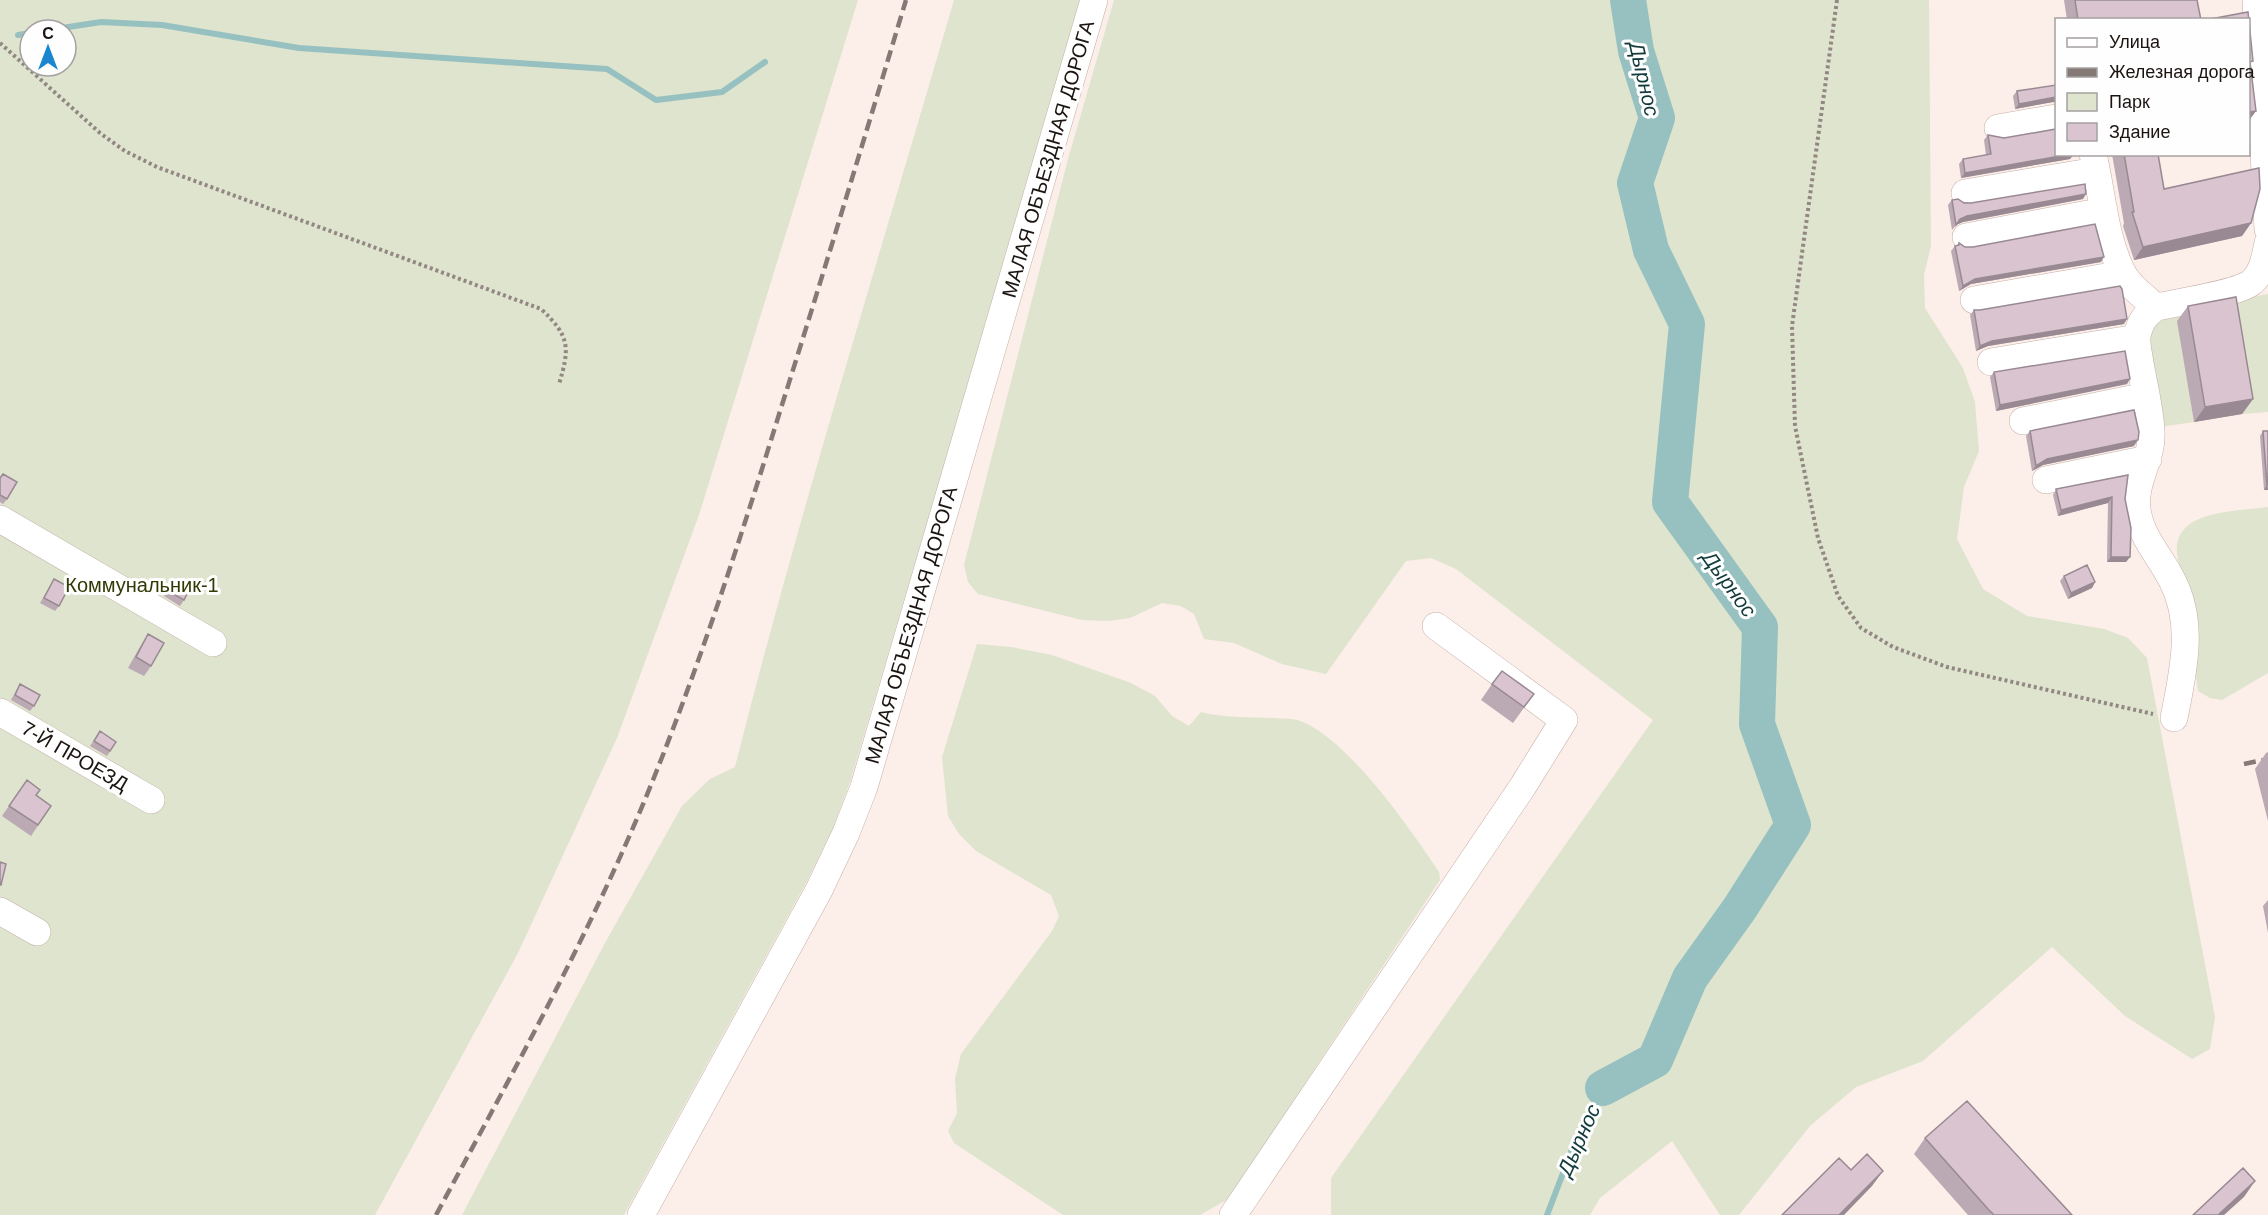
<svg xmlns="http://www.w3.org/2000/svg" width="2268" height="1215" font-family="Arial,sans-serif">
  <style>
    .green { fill: #dee4cd; fill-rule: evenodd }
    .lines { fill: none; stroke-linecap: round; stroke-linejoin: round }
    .stream { stroke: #97c0c0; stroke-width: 6 }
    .river { stroke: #97c0c0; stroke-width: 36 }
    .minor-casing { stroke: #c5afa7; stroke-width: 28 }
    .path { stroke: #928783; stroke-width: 4; stroke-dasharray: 3 3; stroke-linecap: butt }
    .minor { stroke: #fff; stroke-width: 27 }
    .rail { stroke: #847975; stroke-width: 4.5; stroke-dasharray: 12 6; stroke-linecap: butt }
    .wall { fill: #bba9b3 }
    .shaded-wall { fill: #988992 }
    .building { fill: #d9c4d0; stroke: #988992; stroke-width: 1.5 }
    .labels { text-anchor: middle; stroke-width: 6; stroke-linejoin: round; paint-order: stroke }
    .street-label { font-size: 20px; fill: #1c1411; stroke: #fefefe }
    .park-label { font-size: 20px; fill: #323a04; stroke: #fefefe }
    .water-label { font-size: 21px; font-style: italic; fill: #123a3b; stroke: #fefefe }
  </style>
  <rect width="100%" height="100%" fill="#fceee8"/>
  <path class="green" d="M0 0H858L699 515 617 738 518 953 375 1215H0ZM30 30H66V66H30Z
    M954 0H1082L850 782 833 828 806 883 624 1215H462L605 943 682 806 710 779 735 767C800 509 880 255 954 0Z
    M1114 0H1929L1931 246 1924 275 1925 308 1963 368 1975 402 1979 451 1964 487 1957 539 1983 589 2027 616 2104 629 2128 638 2147 658 2215 1017 2210 1049 2192 1059 2125 1016 2052 947 1923 1061 1856 1087 1810 1126 1739 1215H1720L1672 1141 1600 1198 1590 1215H1331V1178L1653 720 1456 569 1431 558 1406 561 1326 674 1282 664 1234 643 1204 639 1194 614 1181 606 1162 603 1130 618 1108 621 1082 620 978 594 968 582 964 565 1068 159Z
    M2268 294V412L2242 414 2226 314 2178 322 2194 422 2160 427 2147 335 2161 314Z
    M2268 507V673L2222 700 2210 698 2198 691C2193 663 2199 634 2195 607 2192 592 2183 578 2179 563 2164 510 2232 512 2268 507Z
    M977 644 1011 647 1052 655 1131 683 1155 696 1172 716 1189 726 1201 712C1224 718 1250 717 1274 718 1281 719 1290 718 1297 720 1345 734 1411 830 1439 872L1440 880 1228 1199 1200 1215H1063L954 1143 948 1131 957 1113 955 1079 961 1054 1052 931 1059 916 1051 895 976 851 959 834 948 816 942 757Z"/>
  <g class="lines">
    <path class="stream" d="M49 30 101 22 162 25 299 48 607 69 656 100 722 92 765 62
      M18 35 30 33
      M1547 1215 1581 1126 1603 1088"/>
    <path class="river" d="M1603 1088 1655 1060 1690 978 1740 908 1793 825 1757 724 1760 627 1670 502 1687 324 1651 250 1635 183 1657 118 1636 51 1628 0"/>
    <defs>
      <path id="minor" d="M2256 0 2268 229
        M1998 128 2056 118
        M2093 154C2102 192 2104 234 2121 270 2128 285 2143 296 2156 307
        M1965 193 2096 171
        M1966 237 2104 211
        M1974 300 2123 274
        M1991 362 2137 338
        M2023 421 2146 396
        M2046 480 2148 459
        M0 519 213 643
        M0 712 151 800
        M2174 718C2183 672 2195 624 2172 580 2161 558 2143 539 2138 515 2131 482 2153 462 2151 431 2150 409 2144 386 2140 363 2139 355 2136 345 2137 336 2140 322 2145 315 2156 307 2176 303 2239 293 2252 282 2263 272 2265 257 2268 243
        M0 911 37 932
        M641 1215 819 890 846 833 864 787 1094 0
        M1233 1215 1523 786 1564 720 1436 626"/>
    </defs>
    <use href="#minor" class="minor-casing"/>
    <path class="path" d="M1837 0 1792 326 1795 426 1818 538 1838 596 1861 628 1893 647 1947 667 2153 714
      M0 43 100 133 125 151 157 167 541 309C570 336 570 348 559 384"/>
    <use href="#minor" class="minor"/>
    <path class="rail" d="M2244 764 2268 759
      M436 1215C513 1072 592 931 653 780 702 658 742 534 781 408 824 272 865 136 906 0"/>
  </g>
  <path class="wall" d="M2064 0H2197L2201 20H2067Z
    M2017 91 2053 102 2015 109 2013 96Z
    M1988 135 2074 154 2070 159 1961 178 1959 164 1963 159 1986 155 1984 140Z
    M2112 154H2158L2164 189 2251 223 2242 236 2134 260 2123 226 2124 223Z
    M2083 199 1963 222 1956 225 1952 230 1948 205 1952 200 1971 203Z
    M1959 243 1965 247 2101 262 1971 284 1959 291 1951 251 1955 246 1957 245Z
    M2188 306 2253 399 2242 414 2194 422 2177 321Z
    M1974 310 2124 324 1988 346 1976 351 1970 315Z
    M1994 372 2127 384 1996 411 1990 377Z
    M2030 431 2134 446 2043 465 2032 471 2026 436Z
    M2263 431H2268V490H2264L2260 436Z
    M0 478 7 499 3 504 0 502Z
    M2056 489 2125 499 2130 557 2126 562H2107L2108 503 2058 516 2053 495Z
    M2064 576 2095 582 2092 588 2068 599 2060 581Z
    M54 579 59 606 55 611 40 603Z
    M173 581 184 600 180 606 164 596Z
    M148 634 151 666 144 676 128 668 141 645Z
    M20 684 34 706 30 711 11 700Z
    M1492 684 1534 694 1513 723 1481 700Z
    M100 731 116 742 107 756 90 746Z
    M2268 752V821L2255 769 2266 753Z
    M27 780 36 795 51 806 31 836 2 816Z
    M2268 900V933L2263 906Z
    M1925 1138 2072 1215H1968L1914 1154Z"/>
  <path class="shaded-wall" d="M2056 97V103L2053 102 2015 109 2019 104Z
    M2256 111 2248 122V112Z
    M2074 154 2070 159 1961 178 1965 173Z
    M2086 194 2083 199 1963 222 1956 225 1960 219 1967 216Z
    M2251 223 2242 236 2134 260 2143 247Z
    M2104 257 2101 262 1971 284 1959 291 1963 286 1975 279Z
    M2127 319 2124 324 1988 346 1976 351 1980 346 1992 341Z
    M2130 379 2127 384 1996 411 2000 405Z
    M2253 399 2242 414 2194 422 2205 407Z
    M2138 440 2134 446 2043 465 2032 471 2036 466 2047 459Z
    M2267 485 2268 490H2264Z
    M2112 497 2108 503 2058 516 2061 510Z
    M2111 557H2130L2126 562H2107Z
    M2095 582 2092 588 2068 599 2071 593Z
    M1883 1171 1872 1186 1844 1215H1839Z
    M2255 1181 2244 1197 2224 1215H2218Z"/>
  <path class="building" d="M2075 0H2197L2201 20H2078Z
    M2248 12 2253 61 2250 62 2256 111 2248 112V20H2205Z
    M2056 85V97L2019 104 2017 91Z
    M2056 129V154H2071L1965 173 1963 159 1991 154 1988 135 2004 138Z
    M2124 154H2158L2164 189 2259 168 2260 189 2251 223 2143 247 2132 212H2134Z
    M2085 184 2086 194 1967 216 1960 219 1956 225 1952 200 1958 199 1964 203H1971Z
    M2095 224 2104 257 1975 279 1963 286 1955 246 1959 245V243L1965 247H1973Z
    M2120 286 2122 289 2127 319 1992 341 1980 346 1974 310H1980Z
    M2236 297 2253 399 2205 407 2188 306Z
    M2125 351 2130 379 2000 405 1994 372Z
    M2134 410 2139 432 2138 440 2047 459 2036 466 2030 431Z
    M2263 431H2268V485H2267Z
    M3 474 17 482 7 499 0 495V478Z
    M2128 475 2125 499 2131 528 2130 557H2111L2112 497 2061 510 2056 489Z
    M2087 565 2095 582 2071 593 2064 576Z
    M54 579 69 587 59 606 44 598Z
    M173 581 189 590 184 600 168 591Z
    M148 634 164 643 151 666 136 657Z
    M1502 671 1534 694 1524 707 1492 684Z
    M20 684 40 695 34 706 15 695Z
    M100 731 116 742 110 751 94 741Z
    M27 780 40 790 36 795 51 806 38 825 9 806Z
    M0 862 6 864 1 885H0Z
    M1967 1101 2072 1215H1994L1988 1209 1925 1138Z
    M1867 1154 1883 1171 1839 1215H1782L1839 1158 1851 1170Z
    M2243 1168 2255 1181 2218 1215H2193Z"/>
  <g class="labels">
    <g class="street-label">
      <text transform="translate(1048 159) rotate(-74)" y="7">МАЛАЯ ОБЪЕЗДНАЯ ДОРОГА</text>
      <text transform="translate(911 625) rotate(-74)" y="7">МАЛАЯ ОБЪЕЗДНАЯ ДОРОГА</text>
      <text transform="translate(75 756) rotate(30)" y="7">7-Й ПРОЕЗД</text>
    </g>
    <g class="park-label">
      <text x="142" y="592">Коммунальник-1</text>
    </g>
    <g class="water-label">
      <text transform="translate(1644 79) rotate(77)" y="7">Дырнос</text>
      <text transform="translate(1729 584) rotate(54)" y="7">Дырнос</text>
      <text transform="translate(1579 1140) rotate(-66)" y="7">Дырнос</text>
    </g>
  </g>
  <rect x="2055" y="18" width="195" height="138" fill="#fefefe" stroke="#a4a09f" stroke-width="1.5"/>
  <rect x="2067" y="38" width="30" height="9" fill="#ffffff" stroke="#a4a09f" stroke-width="1.5"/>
  <text x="2109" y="48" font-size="18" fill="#1c1411">Улица</text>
  <rect x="2067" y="68" width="30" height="9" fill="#847975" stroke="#a4a09f" stroke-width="1.5"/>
  <text x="2109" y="78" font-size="18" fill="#1c1411">Железная дорога</text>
  <rect x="2067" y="93" width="30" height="18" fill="#dee4cd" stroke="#a4a09f" stroke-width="1.5"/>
  <text x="2109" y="108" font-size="18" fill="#1c1411">Парк</text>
  <rect x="2067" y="123" width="30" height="18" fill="#d9c4d0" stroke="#a4a09f" stroke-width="1.5"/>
  <text x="2109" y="138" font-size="18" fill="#1c1411">Здание</text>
  <g transform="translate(48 48)"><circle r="28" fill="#fefefe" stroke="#a4a09f" stroke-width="1.5"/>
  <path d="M0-4.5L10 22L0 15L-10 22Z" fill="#1a86d0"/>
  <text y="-9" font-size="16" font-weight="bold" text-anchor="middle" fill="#1c1411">С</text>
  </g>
</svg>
